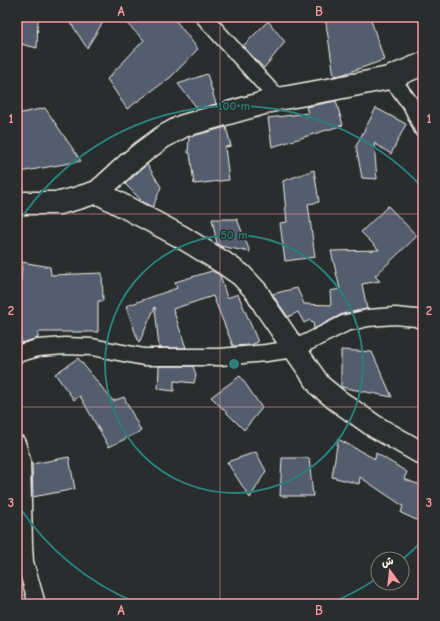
<svg xmlns="http://www.w3.org/2000/svg" width="440" height="621" font-family="'Comic Neue','Playpen Sans Arabic',sans-serif">
  <style>
    .building { fill: #525d6d; stroke: #f4f1e8 }
    .lines { fill: none; stroke-linecap: round; stroke-linejoin: round }
    .street-casing { stroke: #f4f1e8; stroke-width: 19 }
    .secondary-casing { stroke: #f4f1e8; stroke-width: 25 }
    .street { stroke: #2a2d2e; stroke-width: 16 }
    .secondary { stroke: #2a2d2e; stroke-width: 22 }
    .grid { fill: none; stroke: #ff9aa2; stroke-width: 1; stroke-opacity: 0.55 }
    .ring { fill: none; stroke: #26827a; stroke-width: 2 }
    .centre { fill: #26827a; stroke: #2a2d2e; stroke-width: 2 }
    .ring-label { font-size: 12px; text-anchor: middle; font-weight: bold; fill: #26827a; stroke: #2a2d2e; stroke-width: 3; stroke-linejoin: round; paint-order: stroke }
    .neatline { fill: none; stroke: #ff9aa2; stroke-width: 1.5 }
    .grid-label { font-size: 13px; text-anchor: middle; font-weight: bold; fill: #ff9aa2 }
  </style>
  <rect width="100%" height="100%" fill="#2a2d2e"/>
  <filter id="ink" filterUnits="userSpaceOnUse"><feTurbulence type="fractalNoise" baseFrequency=".025" numOctaves="2"/><feDisplacementMap in="SourceGraphic" scale="8" xChannelSelector="R" yChannelSelector="G"/><feConvolveMatrix kernelMatrix="1 2 1 2 8 2 1 2 1" color-interpolation-filters="sRGB"/></filter>
  <g filter="url(#ink)">
    <path class="building" d="M17 17H38L37 48 17 43Z
      M67 17H106L87 48Z
      M120 17H173L198 49 171 77 127 109 107 79 144 40Z
      M325 17H370L384 60 341 75 334 76Z
      M268 21 285 42 264 68 255 59 243 46Z
      M207 74 216 104 198 109 178 84Z
      M336 101 343 125 272 147 268 118 308 113 306 107Z
      M45 108 81 161 20 172 17 161V114Z
      M376 108 406 124 391 154 374 143 377 179 362 178 356 146Z
      M226 127 231 146 225 147 229 180 194 184 190 153H188L189 137Z
      M147 164 161 187 153 207 143 202 125 184Z
      M314 170 319 202 308 204 315 257 285 261 280 223 287 222 283 181Z
      M388 206 417 236 375 276 380 281 362 284 367 309 342 314 314 329 313 322 312 323 310 320 304 323 298 312 288 317 272 294 297 288 304 304 331 305 330 291 340 289 331 251 379 250 361 232Z
      M212 219H237L250 252 220 246 217 244Z
      M22 262 50 267 51 275 102 273 103 301H98V332H38V338L21 343 19 316Z
      M212 271 220 275 227 298 238 294 258 342 251 345 233 346 213 296 173 309 186 348H159L155 307 139 343 126 306 177 288 175 282Z
      M341 350 372 352 392 397 341 387Z
      M78 358 113 401 124 397 141 431 109 447 80 396 74 400 55 374Z
      M159 366H193L196 375 194 383 174 381V391L158 389Z
      M240 376 262 408 244 430 211 397Z
      M338 439 375 459 376 453 407 472 404 479 423 486V523L401 513 403 506 360 477 359 484 332 477Z
      M256 452 266 471 250 498 227 462Z
      M69 457 75 489 33 497 32 464Z
      M282 458H309L313 496H280Z"/>
    <g class="lines">
      <defs>
        <path id="street" d="M204 17 278 99
          M389 78 398 87 412 106 423 130
          M17 354 38 348 65 346 92 347 144 357H220L266 353 294 349 346 323 368 318 395 316 416 318 423 321
          M17 443 22 460 24 545 25 562 37 604"/>
        <path id="secondary" d="M97 192 104 186 128 164 144 151 163 137 183 126 278 99 333 89 389 78 423 64
          M17 203H60L78 198 97 192 180 236 224 263 241 275 257 292 265 306 320 386 337 400 374 426 423 454"/>
      </defs>
      <use href="#street" class="street-casing"/>
      <use href="#secondary" class="secondary-casing"/>
      <use href="#street" class="street"/>
      <use href="#secondary" class="secondary"/>
    </g>
  </g>
  <path class="grid" d="M220 17V604M17 214H423M17 407H423"/>
  <g class="ring">
    <circle cx="234" cy="364" r="129"/>
    <path d="M423 540A258 258 0 0 1 403 559M376 579A258 258 0 0 1 331 603M137 603A258 258 0 0 1 18 505M18 223A258 258 0 0 1 423 188"/>
  </g>
  <circle cx="234" cy="364" r="6" class="centre"/>
  <g class="ring-label">
    <text x="234" y="110">100 m</text>
    <text x="234" y="239">50 m</text>
  </g>
  <rect width="440" height="621" fill="none" stroke="#2a2d2e" stroke-width="44"/>
  <g transform="translate(390 571) rotate(345)"><circle r="19" fill="#2a2d2e" stroke="#7b7b78"/>
  <path d="M0-3L7 15L0 10L-7 15Z" fill="#ff9aa2"/>
  <text y="-6" font-size="11" font-weight="bold" text-anchor="middle" fill="#f4f1e8">ش</text>
  </g>
  <rect x="22" y="22" width="396" height="577" class="neatline"/>
  <g class="grid-label">
    <text x="121" y="16">A</text>
    <text x="319" y="16">B</text>
    <text x="11" y="123">1</text>
    <text x="429" y="123">1</text>
    <text x="11" y="315">2</text>
    <text x="429" y="315">2</text>
    <text x="11" y="507">3</text>
    <text x="429" y="507">3</text>
    <text x="121" y="615">A</text>
    <text x="319" y="615">B</text>
  </g>
</svg>
